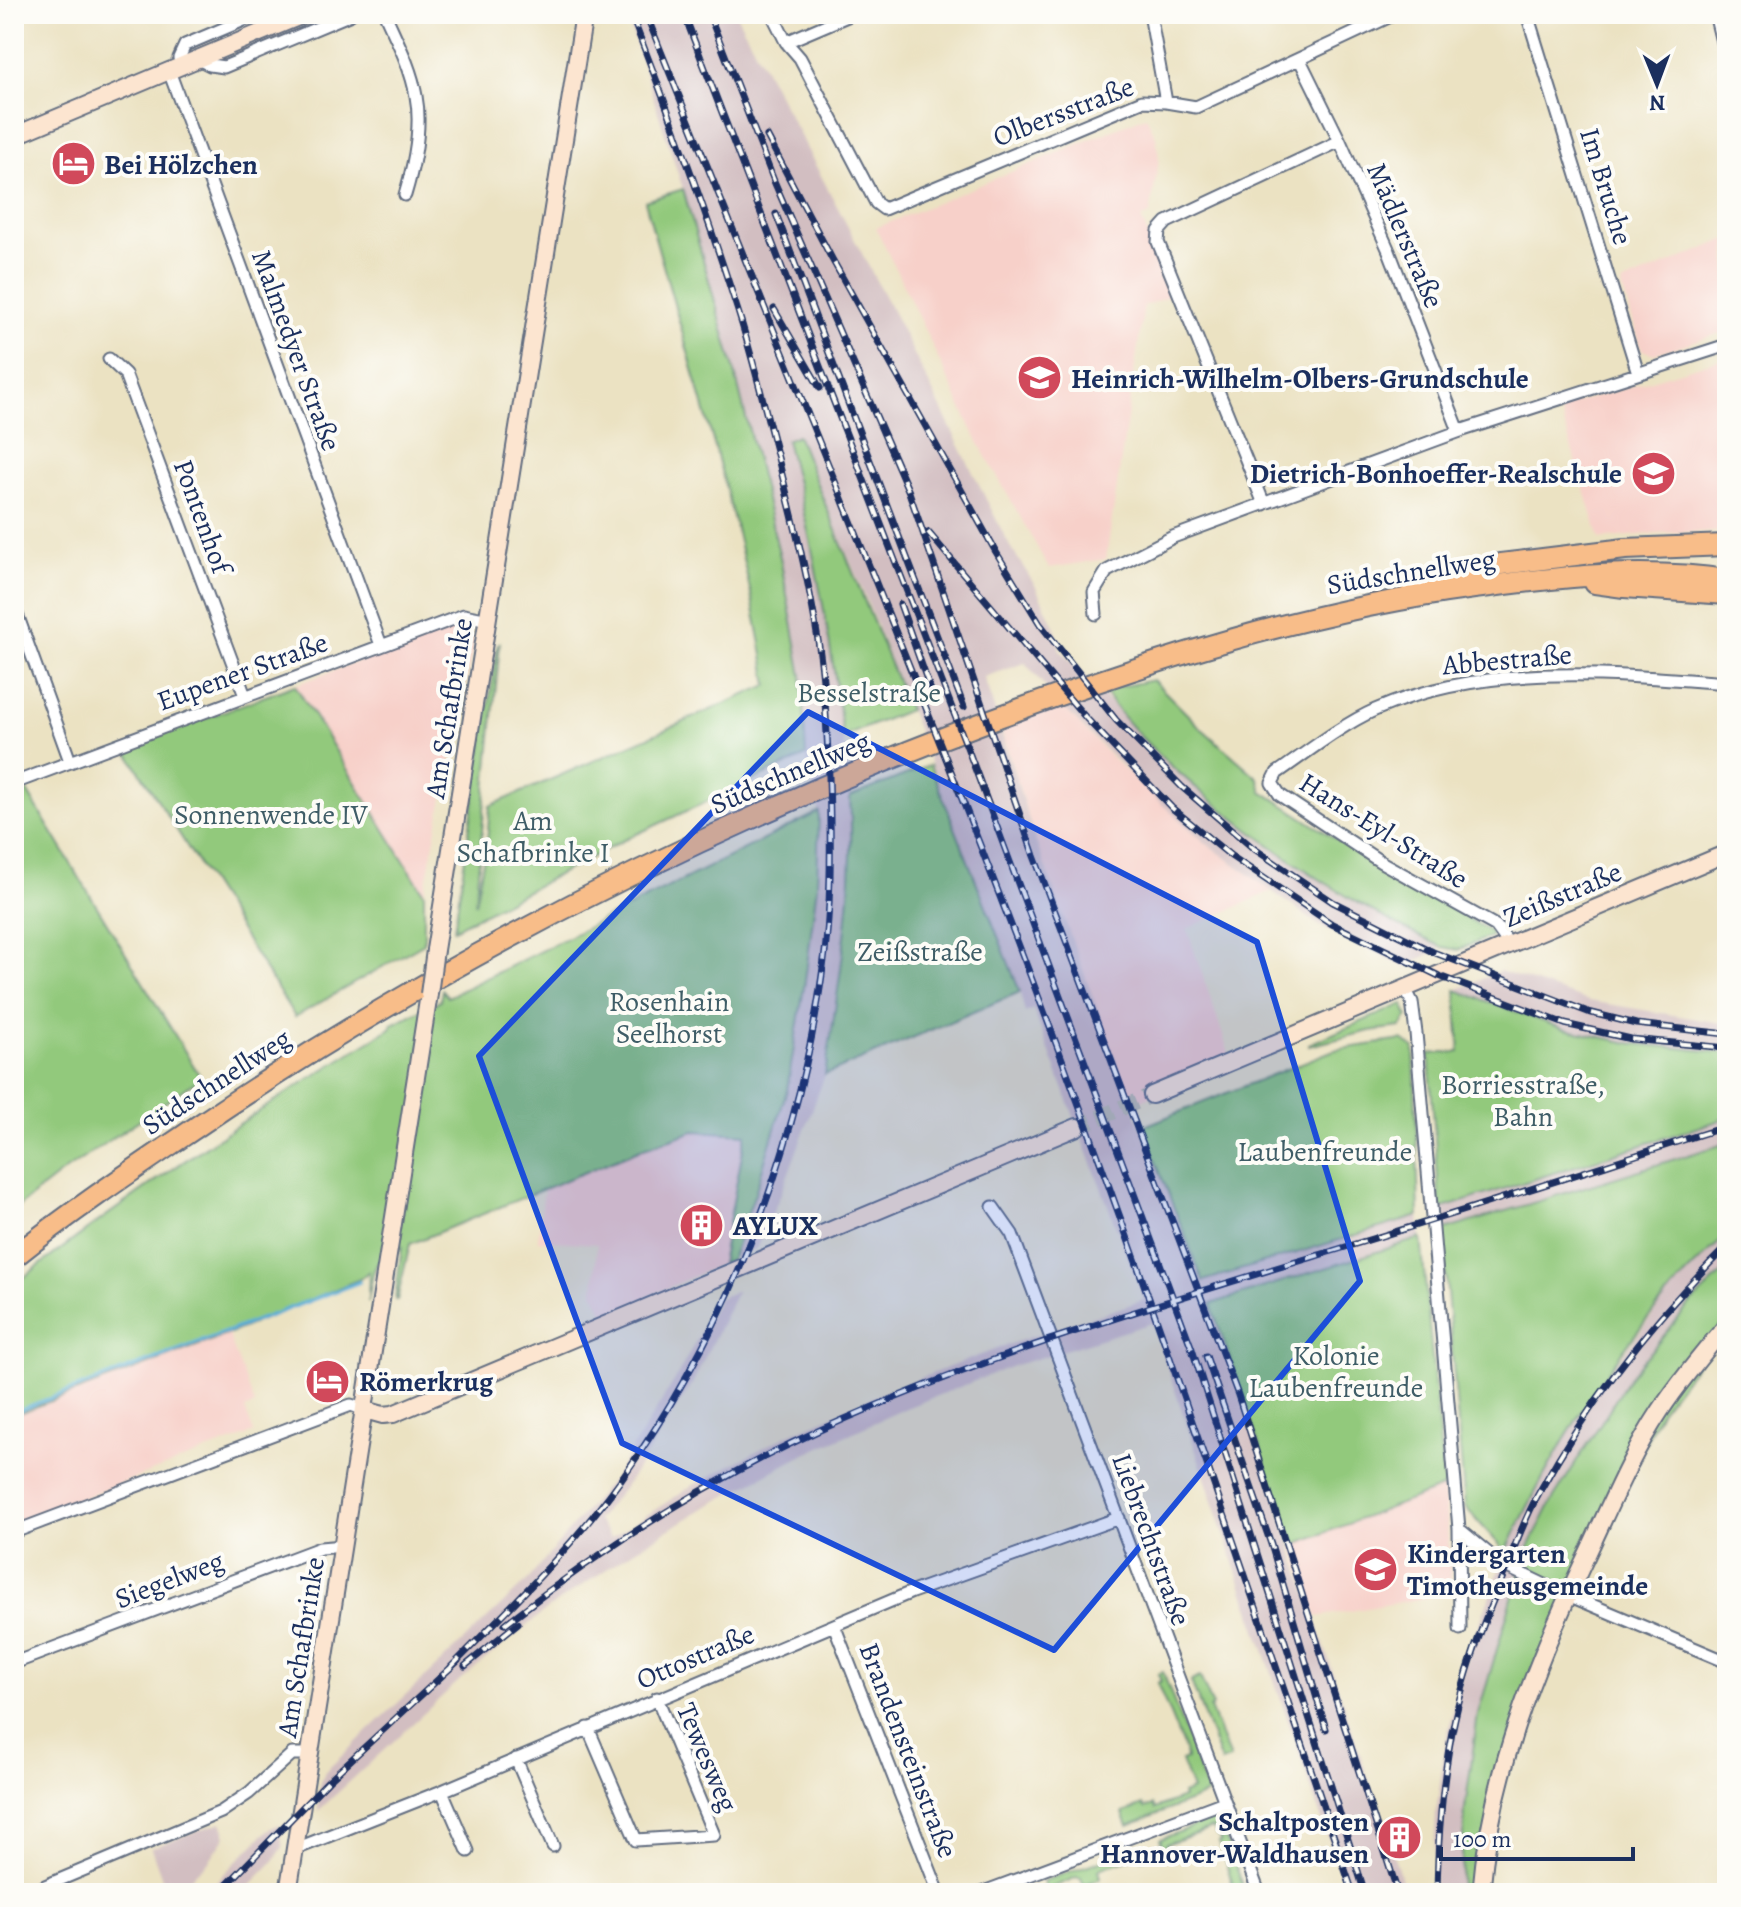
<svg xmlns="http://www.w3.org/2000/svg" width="1741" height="1907" font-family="Alegreya,serif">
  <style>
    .built { fill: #f7d0c9 }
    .industrial { fill: #d2bec1 }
    .green { fill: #92c97c; stroke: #567c6d; stroke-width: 2 }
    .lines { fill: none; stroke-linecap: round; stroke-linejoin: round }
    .stream { stroke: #5cadd7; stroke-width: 4 }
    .secondary-tunnel { stroke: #c1beae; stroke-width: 16; stroke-dasharray: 16 8; stroke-linecap: butt }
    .street-casing { stroke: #646e81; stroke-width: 15 }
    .secondary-casing { stroke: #646e81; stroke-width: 20 }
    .highway-casing { stroke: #646e81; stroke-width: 24 }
    .street { stroke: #fff; stroke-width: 11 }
    .secondary { stroke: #fce5d0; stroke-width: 16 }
    .highway { stroke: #f8bd89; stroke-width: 20 }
    .rail-casing { stroke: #1b2f5e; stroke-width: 7 }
    .rail { stroke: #fdfcf7; stroke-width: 4; stroke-dasharray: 12; stroke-linecap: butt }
    .secondary-bridge-casing { stroke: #646e81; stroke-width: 20; stroke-linecap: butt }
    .secondary-bridge { stroke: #fce5d0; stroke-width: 16 }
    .marked { fill: #1d4ed8; fill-opacity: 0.2; stroke: #1d4ed8; stroke-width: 6; stroke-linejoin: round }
    .labels { text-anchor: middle; stroke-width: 8; stroke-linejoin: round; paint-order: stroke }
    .street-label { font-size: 28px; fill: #1b2f5e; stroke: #fdfcf7 }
    .poi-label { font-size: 28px; font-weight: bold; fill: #1b2f5e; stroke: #fdfcf7; text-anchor: start }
    .park-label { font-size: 28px; fill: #3f5d67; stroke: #fdfcf7 }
  </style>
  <rect width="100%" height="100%" fill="#fdfcf7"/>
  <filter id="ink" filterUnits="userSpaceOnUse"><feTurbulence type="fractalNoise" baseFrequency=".0125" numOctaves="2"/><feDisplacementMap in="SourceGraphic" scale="16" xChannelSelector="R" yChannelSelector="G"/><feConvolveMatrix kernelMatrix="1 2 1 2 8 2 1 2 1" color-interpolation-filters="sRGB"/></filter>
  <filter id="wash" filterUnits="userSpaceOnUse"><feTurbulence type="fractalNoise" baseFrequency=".006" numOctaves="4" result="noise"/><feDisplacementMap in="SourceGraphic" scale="32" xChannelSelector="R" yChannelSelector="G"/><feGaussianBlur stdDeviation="1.8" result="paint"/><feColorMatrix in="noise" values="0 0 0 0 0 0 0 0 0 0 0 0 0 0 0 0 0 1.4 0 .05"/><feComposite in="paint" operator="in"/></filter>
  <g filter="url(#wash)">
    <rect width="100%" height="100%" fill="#ebe2c2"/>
    <path class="built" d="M1146 116 1156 137 1159 159 1150 215 1141 218 1171 295 1144 306 1106 559 1049 568 978 442 876 228Z
      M1727 239V331L1654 354 1642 350 1621 284Z
      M1727 357V531L1658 533 1600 539 1559 408Z
      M455 626 467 630 474 641 424 893 295 685Z
      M1061 705 1117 763 1207 844 1272 891 1187 929 1232 1062 1132 1104 1035 839 999 721Z
      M694 1130 746 1134 721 1264 605 1316 594 1292 597 1244 538 1240 544 1190 641 1149Z
      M228 1334 255 1405 245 1409 254 1433 14 1524V1415Z
      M1444 1487 1452 1593 1316 1617 1293 1545Z"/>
    <path class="industrial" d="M604 14H736L899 324 1007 541 1036 587 1056 630 1060 650 1158 753 1259 839 1340 894 1442 947 1405 967 1319 925 1207 844 1149 793 1061 705 1025 663 984 677 1035 839 1132 1104 1203 1280 1419 1216 1421 1238 1211 1304 1406 1893H1347L1152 1323 1013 1366 906 1408 797 1458 706 1507 626 1556 549 1608 461 1679 318 1811 320 1782 329 1768 527 1581 615 1476 676 1378 719 1298 737 1291 691 1386 627 1484 597 1520 611 1538 692 1486 787 1435 897 1387 1007 1345 1144 1300 1033 1009 1025 1013 1020 992 869 606 797 435 786 440 803 503 828 618 850 797 853 838 851 888 825 1075 781 1194 756 1249 731 1260 755 1193 787 1090 805 981 817 885 819 812 806 756 802 676 780 557 714 296 683 189 629 23 602 29Z
      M1500 971 1589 1001 1727 1024V1053L1629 1043 1564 1029 1456 990Z
      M1727 1118V1143L1442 1231 1440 1209Z
      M1727 1235V1269L1691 1303 1631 1375 1552 1501 1524 1557 1478 1714 1465 1809 1460 1893H1433L1436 1813 1446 1741 1464 1666 1506 1552 1534 1492 1586 1403 1671 1291Z
      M221 1822 226 1836 209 1861 174 1893H167L151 1848Z
      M279 1824 283 1847 273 1862 243 1893H205L268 1830Z"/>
    <path class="green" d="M683 189 733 365 780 557 802 676 806 756 626 839 454 929 498 644 500 643 475 904 487 841 490 806 768 685C742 520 689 362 645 201Z
      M797 435 909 710 843 737C831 636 812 538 786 440Z
      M1153 680 1201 728 1258 778 1262 791 1376 865 1491 932 1492 936 1458 950 1442 947C1356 907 1278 855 1205 795 1168 764 1130 731 1103 690Z
      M295 685 424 893V943L295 1017 125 748Z
      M930 765 1020 992 825 1075C839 983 856 891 850 797Z
      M25 788 201 1078 60 1174 14 1210V792Z
      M819 812 817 885 805 981 787 1090 755 1193 731 1260 721 1264 746 1134 694 1131 641 1149 410 1244 397 1300H395L402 1247C371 1259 373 1272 368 1302L369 1271 360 1279 228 1334 14 1415V1285C134 1192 261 1107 391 1028L392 1024 440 1001 442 990 448 997Z
      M1456 990 1564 1029 1629 1043 1727 1053V1118L1440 1209 1429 1054 1460 1052Z
      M1403 1004 1408 1016 1401 1027 1370 1031 1309 1046V1044Z
      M1402 1040 1414 1048 1419 1216 1203 1281 1142 1127 1334 1050Z
      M1727 1143V1235C1708 1253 1688 1271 1670 1292 1602 1370 1549 1458 1506 1552L1465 1507 1442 1231Z
      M1421 1238 1444 1487 1293 1545 1211 1304Z
      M1727 1269V1325L1659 1413 1514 1728 1481 1893H1460L1465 1809 1478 1714 1524 1557 1552 1501 1631 1375 1691 1303Z
      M1163 1672 1208 1794 1128 1826 1123 1813 1143 1805 1145 1808 1153 1805 1155 1809 1183 1798 1182 1794 1192 1790 1181 1761 1186 1759 1185 1751 1157 1683 1161 1681 1158 1674Z
      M1200 1677 1213 1706 1210 1708 1230 1759 1221 1762 1191 1681Z
      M1213 1819 1219 1822 1246 1893H1236L1218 1842 1221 1841 1213 1828 1166 1844 1169 1853 1166 1854 1160 1839Z
      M1142 1846 1146 1858 1142 1859 1137 1854C1125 1864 1109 1863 1099 1870L1101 1878 1084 1885 1081 1878 1077 1877 1046 1890 1043 1881Z"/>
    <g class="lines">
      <path class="stream" d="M14 1412 359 1282"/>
    </g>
  </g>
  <g filter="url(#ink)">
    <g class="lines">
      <path class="secondary-tunnel" d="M1077 1127 1152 1095"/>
      <defs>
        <path id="street" d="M385 14C397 41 411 67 416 96 422 127 414 165 405 195
          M772 14 786 42 800 58 876 203 884 209 1142 101 1166 102 1196 107 1395 14
          M1150 14 1166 102
          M1527 14 1638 373
          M1715 14 1727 62
          M786 42 852 14
          M198 59 210 65 224 67 351 14
          M1300 60 1340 141 1389 251 1459 431
          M182 66 179 58 185 45 258 14
          M169 71 381 645
          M109 359 125 374 245 696
          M1264 504 1158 242 1159 231 1167 222 1340 141
          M14 606 70 761
          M1096 614 1094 592 1107 571 1173 537 1463 430 1727 345
          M14 783 464 615 489 620
          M1509 944 1496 926 1381 862 1280 795 1272 783 1277 773C1306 753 1343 724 1375 710 1484 662 1611 674 1727 683
          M1405 988 1412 1002 1416 1033 1459 1529 1460 1629
          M993 1207 1012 1234 1259 1893
          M1459 1529 1501 1564 1549 1587 1727 1662
          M14 1532 351 1405 365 1410
          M834 1625 939 1893
          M14 1663 320 1548 343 1546
          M588 1728 636 1840 714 1835 657 1698
          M516 1759 553 1846
          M442 1791 468 1851
          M293 1850 442 1791 912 1592 1119 1518
          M45 1886 221 1812 249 1793 292 1754H309
          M981 1893 1224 1802"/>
        <path id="secondary" d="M14 136 305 14
          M435 950 584 14
          M1152 1095 1727 853
          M365 1410 383 1415 393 1414 1077 1127
          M288 1893 429 994
          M1481 1893C1491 1774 1533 1670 1583 1563 1607 1513 1629 1458 1660 1411 1680 1381 1704 1352 1727 1325"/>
        <path id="highway" d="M1471 571 1501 564 1625 549 1727 545
          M1595 583 1624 587 1727 594
          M1411 584 1452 576 1486 574
          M14 1257C73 1210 136 1168 198 1126 446 958 714 823 993 719 1150 661 1308 610 1474 588 1558 577 1642 567 1727 580"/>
      </defs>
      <use href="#street" class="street-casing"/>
      <use href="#secondary" class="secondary-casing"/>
      <use href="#highway" class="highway-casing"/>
      <use href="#street" class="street"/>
      <use href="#secondary" class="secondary"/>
      <use href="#highway" class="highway"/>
      <defs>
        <path id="rail" d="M646 14C791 376 942 736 1078 1102 1175 1364 1263 1629 1353 1893
          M684 14 967 747 1192 1349 1365 1893
          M709 14 774 181 909 492 1034 856 1238 1395 1398 1893
          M767 136 832 259 996 552 1040 624 1116 720 1182 787 1253 848 1333 902 1433 952 1588 1012 1636 1024 1727 1034
          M776 214 964 707
          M774 309 820 388
          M928 532 1086 718 1172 808 1231 856 1332 924 1439 976 1565 1024 1631 1039 1727 1048
          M900 604 931 691
          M1206 1356 1271 1544 1326 1729
          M505 1624C595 1554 690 1492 792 1443 967 1360 1154 1305 1339 1249 1469 1210 1598 1167 1727 1126
          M465 1666 518 1623
          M451 1667C510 1607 571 1549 620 1481 726 1333 797 1155 822 975 832 910 831 843 829 777 827 730 825 681 817 634 808 575 792 516 778 458 764 406 752 353 735 302 704 205 668 109 631 14
          M219 1893 329 1780 458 1661
          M1437 1893C1438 1835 1442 1775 1455 1718 1465 1673 1481 1628 1499 1586 1512 1554 1523 1521 1540 1491 1589 1401 1654 1318 1727 1246"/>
      </defs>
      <use href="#rail" class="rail-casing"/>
      <use href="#rail" class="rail"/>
      <defs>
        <path id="secondary-bridge" d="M429 994 435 950"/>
      </defs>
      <use href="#secondary-bridge" class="secondary-bridge-casing"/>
      <use href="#secondary-bridge" class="secondary-bridge"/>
    </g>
  </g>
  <path class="marked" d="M808 712 1257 942 1360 1281 1054 1650 622 1443 479 1056Z"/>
  <defs>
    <symbol id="hotel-disc" viewBox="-11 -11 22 22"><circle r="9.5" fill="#d1495b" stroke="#fdfcf7"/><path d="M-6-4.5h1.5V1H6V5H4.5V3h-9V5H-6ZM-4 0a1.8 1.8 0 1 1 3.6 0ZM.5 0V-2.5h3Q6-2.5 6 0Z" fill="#fff"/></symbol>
    <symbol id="school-disc" viewBox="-11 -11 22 22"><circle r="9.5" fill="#d1495b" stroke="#fdfcf7"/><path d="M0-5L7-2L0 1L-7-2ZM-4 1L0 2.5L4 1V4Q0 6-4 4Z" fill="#fff"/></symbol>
    <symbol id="building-disc" viewBox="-11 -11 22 22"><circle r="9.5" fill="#d1495b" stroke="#fdfcf7"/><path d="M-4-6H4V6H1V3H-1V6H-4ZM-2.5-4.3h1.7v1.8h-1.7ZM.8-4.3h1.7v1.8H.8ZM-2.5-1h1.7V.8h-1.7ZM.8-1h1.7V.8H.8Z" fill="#fff"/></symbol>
  </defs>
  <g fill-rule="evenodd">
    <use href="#hotel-disc" x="48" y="138" width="51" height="51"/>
    <use href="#school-disc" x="1014" y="352" width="51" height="51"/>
    <use href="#school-disc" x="1628" y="448" width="51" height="51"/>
    <use href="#building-disc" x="676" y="1200" width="51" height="51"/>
    <use href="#hotel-disc" x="302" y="1356" width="51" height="51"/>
    <use href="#school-disc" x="1350" y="1544" width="51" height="51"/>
    <use href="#building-disc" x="1374" y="1812" width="51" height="51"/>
  </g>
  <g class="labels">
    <g class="street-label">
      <text transform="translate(1063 111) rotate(-21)" y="10">Olbersstraße</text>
      <text transform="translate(1607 186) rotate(73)" y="10">Im Bruche</text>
      <text transform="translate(1406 235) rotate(67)" y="10">Mädlerstraße</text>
      <text transform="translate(297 350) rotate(70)" y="10">Malmedyer Straße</text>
      <text transform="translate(203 516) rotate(70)" y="10">Pontenhof</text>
      <text transform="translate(1411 571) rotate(-9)" y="10">Südschnellweg</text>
      <text transform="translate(1507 659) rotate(-5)" y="10">Abbestraße</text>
      <text transform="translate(242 671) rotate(-20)" y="10">Eupener Straße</text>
      <text transform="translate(448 708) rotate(-81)" y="10">Am Schafbrinke</text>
      <text transform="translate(790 772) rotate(-23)" y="10">Südschnellweg</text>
      <text transform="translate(1384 830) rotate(32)" y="10">Hans-Eyl-Straße</text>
      <text transform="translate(1562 894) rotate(-23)" y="10">Zeißstraße</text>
      <text transform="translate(216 1081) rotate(-33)" y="10">Südschnellweg</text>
      <text transform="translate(1152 1539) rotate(70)" y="10">Liebrechtstraße</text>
      <text transform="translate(169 1579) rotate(-21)" y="10">Siegelweg</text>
      <text transform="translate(300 1647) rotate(-81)" y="10">Am Schafbrinke</text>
      <text transform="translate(695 1656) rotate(-23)" y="10">Ottostraße</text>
      <text transform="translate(909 1750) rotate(69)" y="10">Brandensteinstraße</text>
      <text transform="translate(708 1757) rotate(67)" y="10">Tewesweg</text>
    </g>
    <g class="poi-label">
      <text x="104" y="174">Bei Hölzchen</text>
      <text x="1071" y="388">Heinrich-Wilhelm-Olbers-Grundschule</text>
      <text x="1622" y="483" text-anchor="end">Dietrich-Bonhoeffer-Realschule</text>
      <text x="733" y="1235">AYLUX</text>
      <text x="359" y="1391">Römerkrug</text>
      <text x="1407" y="1563">Kindergarten<tspan x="1407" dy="32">Timotheusgemeinde</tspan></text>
      <text x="1369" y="1831" text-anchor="end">Schaltposten<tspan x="1369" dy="32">Hannover-Waldhausen</tspan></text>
    </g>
    <g class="park-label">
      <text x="869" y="702">Besselstraße</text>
      <text x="271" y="824">Sonnenwende IV</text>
      <text x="533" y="830">Am<tspan x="533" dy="32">Schafbrinke I</tspan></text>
      <text x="920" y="961">Zeißstraße</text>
      <text x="669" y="1011">Rosenhain<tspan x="669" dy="32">Seelhorst</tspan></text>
      <text x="1523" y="1094">Borriesstraße,<tspan x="1523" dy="32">Bahn</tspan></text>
      <text x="1325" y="1161">Laubenfreunde</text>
      <text x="1336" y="1365">Kolonie<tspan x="1336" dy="32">Laubenfreunde</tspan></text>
    </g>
  </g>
  <rect width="1741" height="1907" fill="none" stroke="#fdfcf7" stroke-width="48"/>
  <g transform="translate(1657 84) rotate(179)" stroke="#fdfcf7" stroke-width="6" paint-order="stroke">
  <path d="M0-6L14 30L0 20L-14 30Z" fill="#1b2f5e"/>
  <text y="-12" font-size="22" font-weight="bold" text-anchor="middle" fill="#1b2f5e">N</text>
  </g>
  <path d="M1441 1847v12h192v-12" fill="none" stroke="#1b2f5e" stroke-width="4"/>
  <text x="1453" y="1847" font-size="24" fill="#1b2f5e" stroke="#fdfcf7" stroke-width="6" paint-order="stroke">100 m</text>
</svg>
